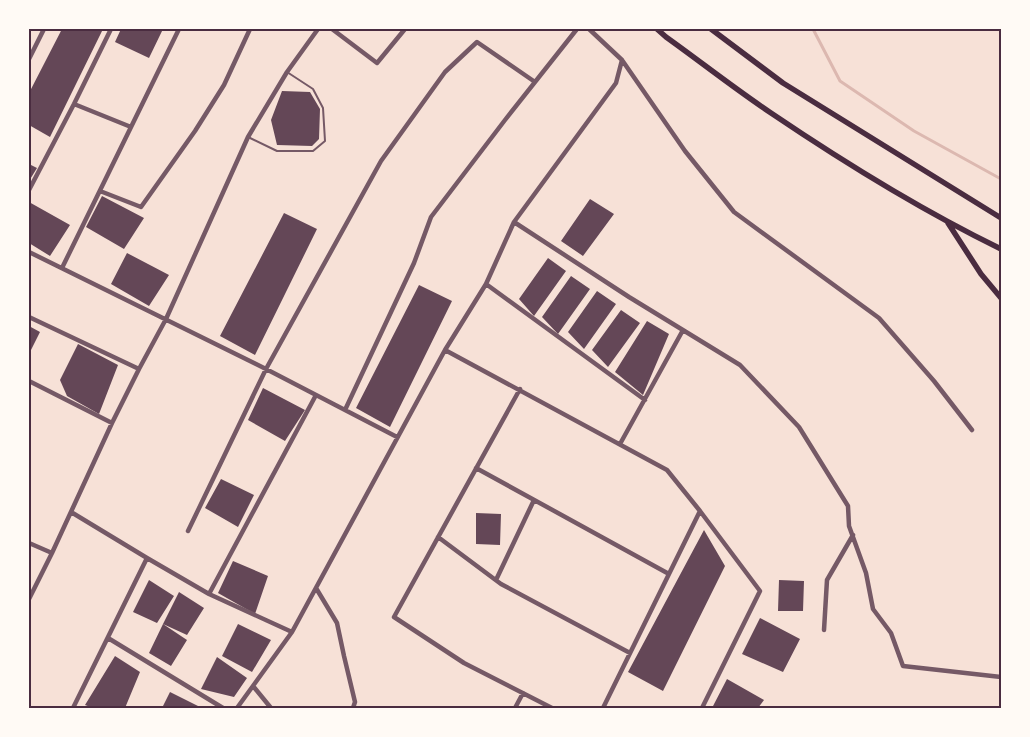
<svg xmlns="http://www.w3.org/2000/svg" width="1030" height="737" font-family="Roboto,sans-serif">
  <style>
    .lines { fill: none; stroke-linecap: round; stroke-linejoin: round }
    .stream { stroke: #dcb8b0; stroke-width: 3 }
    .building { fill: #644757 }
    .service { stroke: #755966; stroke-width: 2 }
    .minor { stroke: #755966; stroke-width: 4.5 }
    .secondary { stroke: #4a2c40; stroke-width: 5.5 }
    .neatline { fill: none; stroke: #4a2c40; stroke-width: 2 }
  </style>
  <rect width="100%" height="100%" fill="#f7e1d7"/>
  <g class="lines">
    <path class="stream" d="M813 29 840 81 914 131 1001 179"/>
  </g>
  <path class="building" d="M62 29H103L50 137 29 125V93Z
    M121 29H163L149 58 115 42Z
    M282 91 310 92 320 109 319 139 312 146 277 145 271 120Z
    M29 164 37 168 29 181Z
    M102 196 144 218 124 249 86 227Z
    M590 199 614 214 583 256 561 241Z
    M29 202 70 225 50 256 29 243Z
    M284 213 317 229 255 355 220 336Z
    M127 253 169 275 149 306 111 284Z
    M548 258 566 271 534 316 519 299Z
    M571 276 590 289 558 334 542 317Z
    M419 285 452 301 390 427 356 408Z
    M597 291 616 304 584 349 568 332Z
    M621 310 640 323 608 367 592 350Z
    M647 321 669 334 643 395 615 372Z
    M29 326 40 332 29 354Z
    M78 344 118 365 99 414 67 396 60 380Z
    M263 388 305 410 285 441 248 420Z
    M221 479 254 495 238 527 205 508Z
    M476 513 501 514 500 545 476 544Z
    M704 530 725 566 663 691 628 672Z
    M233 561 268 576 255 614 218 593Z
    M149 580 174 596 157 623 133 612Z
    M779 580 804 581 803 611H778Z
    M179 592 204 608 187 635 163 624Z
    M760 618 800 639 783 672 742 654Z
    M163 624 187 640 171 666 149 653Z
    M238 624 271 640 252 672 222 656Z
    M115 656 140 672 125 708H93L85 705Z
    M217 657 247 678 234 697 201 689Z
    M727 679 764 700 758 708H712Z
    M170 692 202 708H162Z"/>
  <g class="lines">
    <path class="service" d="M248 137 277 151H313L325 141 323 108 313 89 287 72"/>
    <path class="minor" d="M332 29 377 63 405 29
      M589 29 622 60 685 151 734 212 879 318 934 381 972 430
      M29 59 44 29
      M74 104 131 127
      M29 190 74 104 111 29
      M100 191 141 207 195 131 224 85 250 29
      M514 222 629 297 740 365 799 427 848 506 849 526 866 573 873 609 891 633 903 666 1001 677
      M29 252 266 369 397 437
      M62 268 179 29
      M486 284 645 400
      M29 317 139 369
      M445 350 667 470 700 511 760 591 702 708
      M29 381 112 423
      M520 389 394 617 464 663 552 708
      M345 410 414 263 431 217 505 120 577 29
      M620 444 683 330
      M476 468 669 574
      M71 512 147 558 209 594 292 632
      M188 531 266 369 381 161 445 72 477 42 535 82
      M438 537 501 584 630 653
      M29 543 52 553
      M496 580 534 500
      M316 588 337 623 344 656 355 702 353 708
      M209 594 316 395
      M29 599 52 553 112 423 139 369 166 319 248 137 287 72 318 29
      M824 630 827 580 853 535
      M108 638 223 708
      M253 686 271 708
      M73 708 147 558
      M237 708 292 632 445 350 486 284 514 222 616 83 622 60
      M515 708 523 693
      M603 708 700 511"/>
    <path class="secondary" d="M657 29 666 37C701 62 735 89 771 113 845 163 921 210 1001 249
      M711 29 783 83 1001 218
      M948 223 981 274 1001 298"/>
  </g>
  <rect width="1030" height="737" fill="none" stroke="#fffaf5" stroke-width="60"/>
  <rect x="30" y="30" width="970" height="677" class="neatline"/>
</svg>
